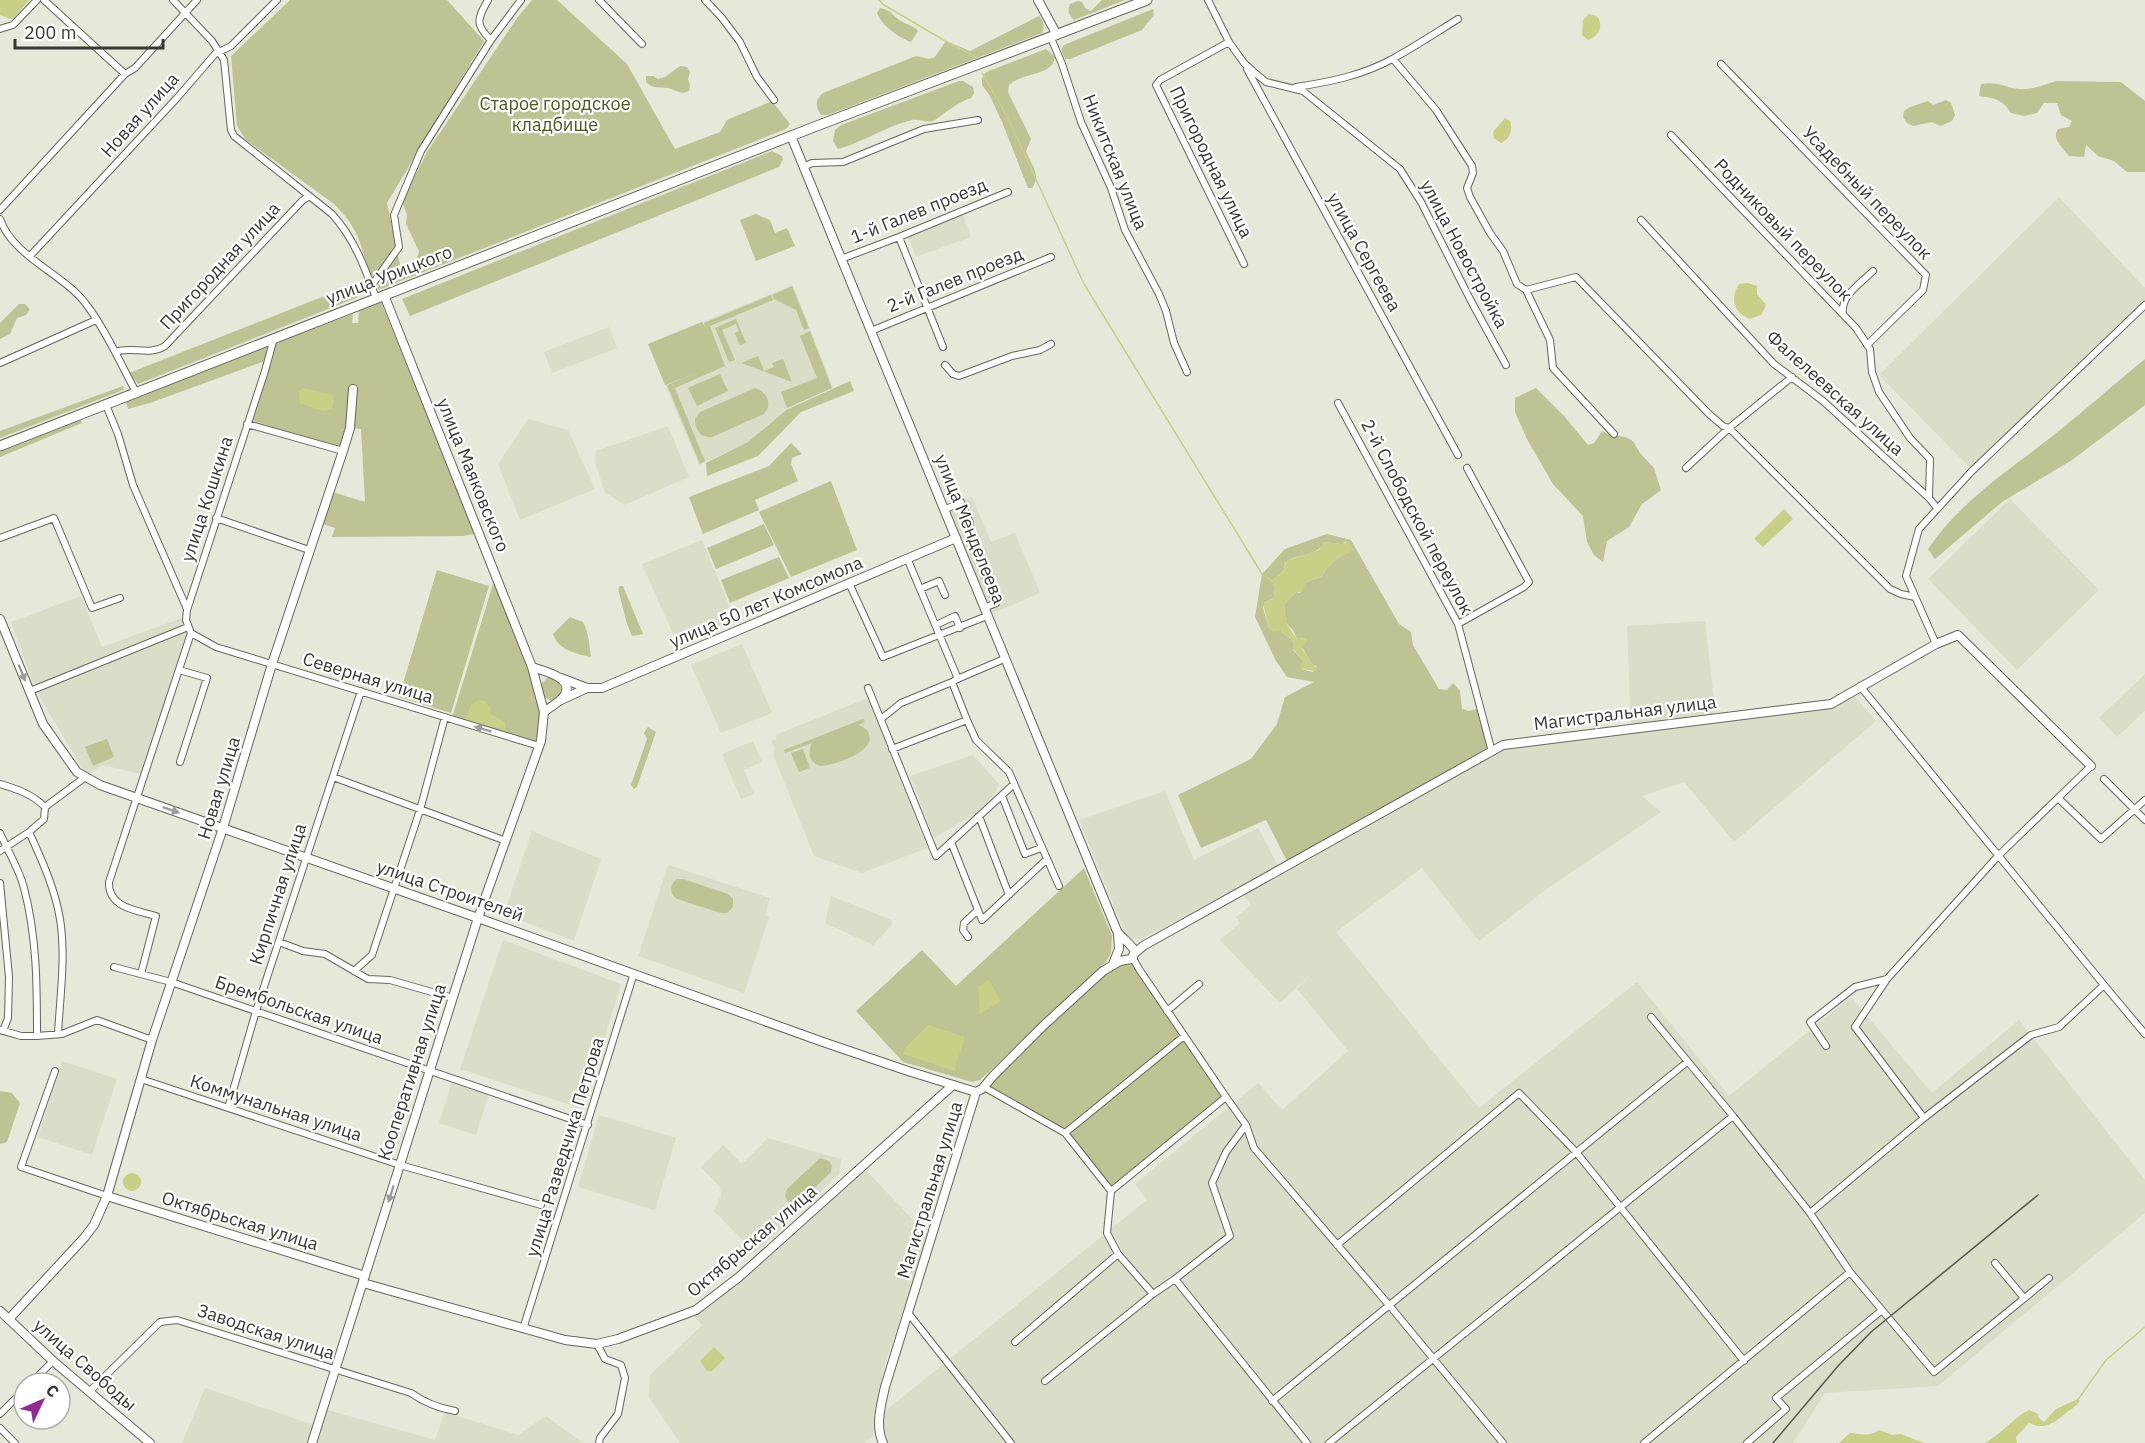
<svg xmlns="http://www.w3.org/2000/svg" width="2145" height="1443" font-family="'IBM Plex Sans',sans-serif">
  <style>
    .built { fill: #daddc8 }
    .green { fill: #bec393; fill-rule: evenodd }
    .water { fill: #c8cf87 }
    .lines { fill: none; stroke-linecap: round; stroke-linejoin: round }
    .stream { stroke: #c8cf87; stroke-width: 1.5 }
    .minor-casing { stroke: #64665a; stroke-width: 8 }
    .tertiary-casing { stroke: #64665a; stroke-width: 10 }
    .secondary-casing { stroke: #64665a; stroke-width: 10 }
    .primary-casing { stroke: #64665a; stroke-width: 11 }
    .minor { stroke: #fff; stroke-width: 6 }
    .tertiary { stroke: #fff; stroke-width: 8 }
    .secondary { stroke: #fff; stroke-width: 8 }
    .primary { stroke: #fff; stroke-width: 9 }
    .rail { stroke: #575751; stroke-width: 1.5 }
    .oneway { fill: #9c9c99 }
    .labels { text-anchor: middle; stroke-width: 4.5; stroke-linejoin: round; paint-order: stroke }
    .park-label { font-size: 18px; fill: #50541f; stroke: #fff }
    .street-label { font-size: 18px; fill: #383833; stroke: #fff }
  </style>
  <rect width="100%" height="100%" fill="#e6e8da"/>
  <path class="built" d="M2059 197 2145 288V303L1971 469 1879 375Z
    M963 215 971 237 916 257 908 236Z
    M793 285 833 388 786 409 748 442 699 465 648 344Z
    M609 327 617 348 552 373 544 352Z
    M528 419 568 430 595 489 520 520 498 464Z
    M668 426 689 477 624 505 605 492 595 463 596 451Z
    M972 497 991 542 1015 533 1040 593 991 614 948 506Z
    M2010 499 2099 590 2017 670 1928 579Z
    M702 540 735 620 677 643 642 564Z
    M81 596 102 647 182 618 188 634 141 774 102 765 87 776 35 689 11 622Z
    M1705 621 1716 718 1831 704 1851 692 1876 721 1734 842 1684 782 1642 796 1661 812 1548 888 1479 941 1422 868 1336 932 1479 1108 1637 982 1729 1096 1851 997 1932 1093 2019 1020 2145 1180V1213L1938 1386 1825 1393 1793 1443H888L880 1415 1147 1200 1135 1184 1258 1083 1282 1110 1348 1051 1297 989 1312 973 1280 1003 1220 940 1240 923 1236 917 1251 905 1241 892 1503 746 1631 728 1627 626Z
    M742 644 772 713 721 733 691 665Z
    M2145 674V711L2117 737 2099 718Z
    M868 698 927 848 862 873 814 856 773 754 775 749 771 741 777 739 775 735Z
    M753 741 762 762 744 770 754 794 741 799 722 754Z
    M973 755 999 784 990 805 934 838 910 776Z
    M1165 791 1194 860 1258 828 1278 866 1140 940 1127 937 1079 820Z
    M532 831 601 859 574 941 504 914Z
    M668 865 770 898 765 915 769 917 744 993 638 956Z
    M831 896 892 920 891 926 873 945 825 923Z
    M503 940 621 984 583 1109 460 1069Z
    M62 1061 117 1079 92 1155 38 1137Z
    M452 1082 489 1093 476 1135 439 1123Z
    M599 1115 676 1138 655 1210 578 1187Z
    M768 1138 841 1159 839 1174 755 1253 714 1211 721 1195 720 1187 701 1167 723 1145 742 1164Z
    M862 1166 929 1237 885 1363 876 1407 874 1435 864 1443H680L649 1397 650 1375 702 1325 690 1312 696 1310Z
    M205 1388 317 1426 312 1443H182Z
    M324 1409 435 1440 445 1412 518 1435 546 1416 583 1443H313Z"/>
  <path class="green" d="M290 0H447L484 41 387 203 400 265 370 276C360 243 360 230 334 204L246 140 237 126 231 56Z
    M532 0H557L627 64 675 149 720 132 727 120 772 101 790 124 786 129 378 290C377 270 399 269 415 264L419 251 406 224 407 214 402 202 427 152 517 18Z
    M1102 0H1125L1074 20C1069 16 1067 10 1070 4L1078 1 1082 2 1085 8 1091 11Z
    M880 8C894 11 891 15 901 21 907 25 913 25 918 31L911 42C898 37 882 26 877 13Z
    M1153 9 1154 15 1142 30 1070 59H1065L1062 52V48L1064 45Z
    M1039 16C1044 22 1045 25 1042 33L828 115H821C815 106 815 100 823 93L916 56 929 59 935 57 946 41 970 51Z
    M1046 49 1055 57C1053 76 1023 72 1009 85L1008 92 1031 139 1026 151C1031 165 1042 175 1032 188H1028L1002 122 990 96 982 85V79L985 73 991 70Z
    M680 66 687 67 690 72 688 79 690 85 689 91 683 93C678 92 673 89 667 88 658 87 653 89 646 82V76H653L658 79 665 77Z
    M959 81H963L973 87 974 93 971 98C957 103 946 112 935 120 929 124 920 119 912 120 886 126 864 142 838 149L833 141 835 130 841 125Z
    M2056 81 2121 82 2145 101V172H2127L2114 161 2098 156 2086 145 2084 157 2069 156C2063 148 2051 138 2058 129L2069 127 2072 121 2061 115 2057 103H2044L2037 113 2024 116 2011 113C2003 100 1995 98 1979 96L1981 84C1998 81 2003 87 2019 89 2032 90 2044 85 2056 81Z
    M1946 100 1951 103 1955 115 1952 121 1940 126 1932 122 1913 126 1907 123 1903 117 1904 111 1910 107 1928 101 1933 105Z
    M772 151 782 156 783 159 779 167 410 316 402 299Z
    M756 214 770 220 775 233 787 228 795 246 756 261 740 220Z
    M363 281 364 288 356 298 138 384 129 373Z
    M792 286 809 328 804 330 796 310 774 299 772 295Z
    M771 295 773 300 710 326 725 366 675 388 705 461 700 464 667 385 699 372 665 385 648 344 702 322 706 329 704 323Z
    M381 302 451 473 474 534 463 536 332 537 335 528 319 523 329 491 365 502 361 429 350 428 342 450 253 421 272 360 275 343 353 314 352 323H358L359 311Z
    M19 304H25L30 309 26 315 17 318 10 334 0 339V323Z
    M736 319 746 343 740 345 735 333 739 331 736 324 722 330 735 360 729 362 715 328Z
    M810 331 832 388 787 408 781 392 817 378 800 336Z
    M268 345 265 361 150 403 128 409 126 402Z
    M758 356 764 371 774 367 772 363 783 359 792 382 741 363Z
    M2145 359V405L2072 460 2002 502 1935 559 1928 549C1959 503 2006 472 2050 438 2082 413 2113 385 2145 359Z
    M720 374 728 391 697 406 688 388Z
    M850 381 854 391 801 412 758 456 707 476 706 463 748 442 786 410Z
    M123 386 124 388 123 390 0 438V431Z
    M755 388C767 392 773 404 764 414L712 437C700 438 695 430 695 419L700 412Z
    M1536 388 1565 417 1588 445 1594 443 1602 431 1611 435 1625 437 1633 441 1640 453 1654 468 1661 490 1642 504 1629 527 1607 541 1603 562 1594 555 1587 542 1583 516 1553 484 1528 441 1515 412V398Z
    M76 419 81 420 82 423 0 457V450Z
    M791 443 802 454 792 458 791 464 798 481 755 500 759 510 703 534 689 497 769 466Z
    M831 481 857 550 791 577 759 512Z
    M764 524 774 545 716 569 707 548Z
    M1327 534 1351 540 1399 624 1411 632 1413 645 1439 689 1447 690 1453 683 1460 691 1462 709 1469 711 1477 709 1491 751 1287 861 1266 820 1201 848 1178 795 1251 759 1277 724 1285 697 1314 682 1287 677 1275 659 1255 617 1262 574 1285 549ZM1346 541 1351 551C1340 556 1327 565 1322 576L1305 583 1300 593 1296 592 1284 605 1286 623 1293 630 1297 639 1306 638 1307 640 1302 647 1311 663 1317 667 1313 672 1301 669 1303 661 1293 650V641L1281 631 1269 628 1263 608 1264 603 1274 598 1275 589 1272 581 1284 570 1285 563C1296 553 1318 557 1324 542L1342 544Z
    M779 557 789 578 730 603 721 580Z
    M437 570 489 586 451 713 399 697Z
    M493 584 498 585 531 667 542 712 537 744 452 718Z
    M620 586H623L643 634 632 636 627 624 618 589Z
    M570 617 583 622C589 633 589 645 591 657 576 654 558 650 553 634Z
    M549 676H554L565 686 557 701H551L542 695 541 684Z
    M863 719 865 722 858 725C863 727 867 728 869 734 876 752 835 765 821 766 809 763 807 753 812 743L785 753 784 750Z
    M648 727 656 732 637 787 634 789 631 785 647 739 644 733Z
    M107 739 114 757 93 766 85 747Z
    M803 749 810 768 799 772 791 753Z
    M1084 868 1112 936 1111 953 1106 962 980 1080 972 1082 903 1062 856 1011 922 950 956 986Z
    M677 879H683L728 894 733 899V907L727 913H721L677 899C669 893 669 884 677 879Z
    M1125 961 1131 963 1137 969 1226 1097 1111 1190 1065 1133 985 1087 1112 966Z
    M0 1091 12 1093 20 1103 7 1142 0 1144Z
    M820 1158 829 1161 832 1166 831 1172 800 1202 795 1204 789 1203 785 1196 787 1189Z"/>
  <path class="water" d="M0 0H29L14 18 10 19 0 15Z
    M1589 14 1597 16C1604 26 1599 36 1588 40L1582 35 1583 20Z
    M1505 118 1510 121C1513 130 1510 139 1501 143L1494 138 1493 132Z
    M1748 283 1757 286V294L1766 305 1761 315 1750 319C1733 312 1730 299 1739 284Z
    M303 388 333 395 334 401 332 409 323 411 300 403 299 391Z
    M1784 509 1793 519 1763 547 1754 539Z
    M1349 541 1355 551C1343 553 1327 565 1322 576L1305 583 1303 592H1296L1284 605 1286 623 1297 639 1306 638 1308 640 1302 648 1311 663 1318 669 1316 671 1301 669 1300 666 1303 661 1293 649V641L1281 631 1273 632 1269 628 1263 604 1274 598 1275 589 1272 581 1284 570 1286 561 1319 550 1324 542 1342 544Z
    M478 700 485 701 491 709V714L505 722V730L465 720 471 705Z
    M989 980 1001 1001 980 1014 978 987Z
    M928 1025 965 1037 954 1071 903 1054 905 1048Z
    M123 1182a9 9 0 1 1 18 0a9 9 0 1 1-18 0Z
    M714 1347 725 1358 712 1371H707L700 1361Z
    M2078 1399 2080 1401C2075 1408 2071 1409 2065 1414 2052 1424 2045 1430 2029 1423L2016 1437 2017 1443H1985C2002 1434 2013 1418 2029 1410L2038 1414 2039 1418 2044 1422 2056 1409Z
    M1879 1430 1893 1435 1901 1434 1924 1443H1839L1850 1433C1861 1434 1870 1437 1879 1430Z"/>
  <g class="lines">
    <path class="stream" d="M879 0 884 5 947 42 976 57
      M982 73 1007 116 1084 284 1262 574 1272 581
      M2077 1401 2106 1360 2145 1327"/>
    <defs>
      <path id="minor" d="M44 0 125 74
        M173 0 212 41 224 60 231 130 234 136 332 214C354 238 365 268 376 298
        M488 0C478 18 474 24 491 40
        M599 0 642 44
        M705 0 722 18 740 42 757 77 774 100
        M1208 0 1229 42 1244 63 1254 72 1266 82 1303 91 1400 169 1421 202 1471 301 1506 365
        M0 29 13 25 37 0
        M1051 38 1062 64 1081 122 1111 188 1125 230 1159 294 1166 311 1174 343 1187 372
        M1229 42 1160 80 1156 85 1244 264
        M1393 59 1436 110 1472 166 1473 173 1467 188 1470 197 1490 233 1503 251 1517 284 1526 290
        M1721 64 1926 275 1923 290 1867 345
        M1247 69 1458 455
        M1296 87C1330 82 1364 75 1394 58 1416 46 1437 32 1458 19
        M1671 135 1856 328 1870 349 1872 372 1879 392 1910 438 1930 459 1929 498
        M803 167 812 163 843 162 924 129 978 120
        M0 210 125 74 135 68 197 0
        M0 219C13 257 64 274 86 304 106 330 121 365 137 394
        M1641 220 1774 364 1823 401 1929 498 1937 508
        M899 237 943 347
        M30 256 177 98 215 54 231 46 277 0
        M841 259 899 237 1008 192
        M372 285 399 247 394 215 421 151 491 40 521 0
        M1843 314C1840 296 1861 283 1873 271
        M871 331 1051 257
        M115 352C131 346 150 356 165 346L302 201 309 196
        M0 363 96 320
        M945 365 953 374 959 376 1012 356 1040 350 1051 344
        M1338 403 1458 624 1492 752
        M106 405 118 434 133 485 187 609
        M247 424 343 451
        M1614 434 1553 368 1550 340 1526 290 1576 277 1709 414 1723 426 1729 428 1792 377
        M1686 468 1729 428 1890 589 1901 594 1915 597
        M944 510 961 502 970 523 969 532 996 603 984 608
        M216 518 309 550
        M0 538 54 518 92 608 120 598
        M907 558 958 679
        M849 583 883 657 987 616
        M920 589 939 581 945 595
        M1458 624 1524 587 1529 582 1467 468
        M936 625 955 616 960 628
        M191 633 216 647 539 746
        M1936 644 1906 576 1919 529 1971 472 2145 305
        M179 670 207 678 180 762
        M955 680 1004 659
        M868 688 936 856 1014 784
        M30 691 188 627
        M881 719 901 703 952 682 967 720 892 749
        M967 720 976 740 1009 772 1059 886
        M333 777 506 841
        M2104 779 2145 820
        M0 784C17 789 32 794 45 807
        M1002 796 1025 854 1041 848
        M2058 798 2101 839 2145 800
        M979 816 1009 895
        M29 832C42 860 55 889 60 919 66 957 60 996 58 1034
        M0 833C8 852 19 868 24 888 37 937 37 986 37 1036
        M951 842 978 910
        M0 851 29 832 44 819 45 807 84 778
        M0 883 9 977 8 1018 3 1031
        M968 937 963 930 964 923 978 910 982 920 1046 860
        M279 942 303 951 325 954 368 979 390 980 453 998
        M114 967 171 982 588 1125
        M354 971 372 955 420 810 445 717
        M141 974 156 916C136 910 108 908 109 882L191 633 186 620 187 610 265 371 274 338
        M2104 985 2145 1034
        M1167 1011 1199 984
        M1651 1017 1733 1116
        M0 1030 21 1036H37L62 1034 97 1020 152 1040
        M1826 1046 1810 1022 1855 987 1887 979
        M55 1071 21 1167 107 1196
        M141 1079 400 1165 541 1205
        M984 1087 1065 1133 1111 1191 1226 1097 1139 969 1134 960V955
        M1226 1097 1246 1125 1254 1148 1389 1305 1503 1443
        M228 1108 256 1011 361 691
        M1924 1118 1855 1027 1887 979 1998 856 2091 766
        M1065 1133 1184 1036
        M1111 1191 1107 1233 1118 1254 1153 1294
        M1810 1213 1924 1118 2031 1035 2059 1027 2104 985 1860 686
        M1337 1245 1519 1093 1576 1152 1744 1361
        M1995 1263 2024 1298
        M1175 1279 1230 1236 1212 1183 1226 1152 1246 1125
        M909 1314 1011 1443
        M523 1329 634 973
        M1015 1342 1118 1254
        M597 1344 605 1359 621 1365 625 1378 618 1414 600 1438 599 1443
        M1045 1381 1153 1294 1175 1279 1307 1443
        M31 1383 53 1361
        M89 1392 160 1322 177 1320 411 1393C425 1403 438 1408 455 1411
        M1272 1401 1687 1062
        M0 1414 24 1390
        M0 1428 15 1443
        M1329 1443 1733 1116 1810 1213 1850 1272 1934 1372 2049 1278
        M1644 1443 1850 1272
        M1747 1443 1786 1409 1776 1398 1882 1310"/>
      <path id="tertiary" d="M1038 0 1057 35
        M0 619 43 724 77 772 100 785 478 918 312 1443
        M561 678 587 688H602L956 538
        M561 700 587 688
        M1135 953 1143 946 1503 745 1831 704 1936 644 1958 635 2091 766
        M107 1196 365 1276
        M363 1283 565 1340 597 1344 618 1339 696 1310 739 1277 953 1085
        M9 1319 84 1238 94 1225 107 1196 152 1040 223 828 272 664 343 451 350 428 353 389"/>
      <path id="secondary" d="M791 136 1117 931C1122 939 1133 945 1135 952L1131 959 1120 961 1103 971 1043 1026 993 1076 982 1089 976 1092 885 1387C881 1405 875 1426 883 1443
        M384 295 532 667 544 712 541 741 478 918 823 1042 908 1071 976 1092
        M532 667C544 671 576 678 564 696 560 702 550 707 544 712
        M1113 964 1119 949 1118 934
        M0 1311 53 1361 150 1443"/>
      <path id="primary" d="M0 446 814 127 1147 0"/>
    </defs>
    <use href="#minor" class="minor-casing"/>
    <use href="#tertiary" class="tertiary-casing"/>
    <use href="#secondary" class="secondary-casing"/>
    <use href="#primary" class="primary-casing"/>
    <use href="#minor" class="minor"/>
    <use href="#tertiary" class="tertiary"/>
    <use href="#secondary" class="secondary"/>
    <use href="#primary" class="primary"/>
    <path class="rail" d="M1773 1443 1838 1366 1871 1332 2038 1195"/>
  </g>
  <defs><path id="oneway-solid" d="M-6-.8H1V-3.2L6.5 0L1 3.2V.8H-6Z" transform="scale(1.5)"/></defs>
  <g class="oneway">
    <use href="#oneway-solid" transform="translate(22 673) rotate(68)"/>
    <use href="#oneway-solid" transform="translate(483 729) rotate(-163)"/>
    <use href="#oneway-solid" transform="translate(171 810) rotate(19)"/>
    <use href="#oneway-solid" transform="translate(391 1194) rotate(107)"/>
  </g>
  <g class="labels">
    <g class="park-label">
      <text x="555" y="110">Старое городское<tspan x="555" dy="21">кладбище</tspan></text>
    </g>
    <g class="street-label">
      <text transform="translate(140 115) rotate(-48)" y="6">Новая улица</text>
      <text transform="translate(1115 162) rotate(68)" y="6">Никитская улица</text>
      <text transform="translate(1211 162) rotate(64)" y="6">Пригородная улица</text>
      <text transform="translate(1867 193) rotate(46)" y="6">Усадебный переулок</text>
      <text transform="translate(919 211) rotate(-22)" y="6">1-й Галев проезд</text>
      <text transform="translate(1783 230) rotate(46)" y="6">Родниковый переулок</text>
      <text transform="translate(1364 252) rotate(61)" y="6">улица Сергеева</text>
      <text transform="translate(1464 254) rotate(62)" y="6">улица Новостройка</text>
      <text transform="translate(220 266) rotate(-47)" y="6">Пригородная улица</text>
      <text transform="translate(389 275) rotate(-21)" y="6">улица Урицкого</text>
      <text transform="translate(955 280) rotate(-22)" y="6">2-й Галев проезд</text>
      <text transform="translate(1835 393) rotate(42)" y="6">Фалелеевская улица</text>
      <text transform="translate(473 475) rotate(68)" y="6">улица Маяковского</text>
      <text transform="translate(207 499) rotate(-72)" y="6">улица Кошкина</text>
      <text transform="translate(1417 517) rotate(62)" y="6">2-й Слободской переулок</text>
      <text transform="translate(970 529) rotate(68)" y="6">улица Менделеева</text>
      <text transform="translate(766 602) rotate(-23)" y="6">улица 50 лет Комсомола</text>
      <text transform="translate(368 678) rotate(17)" y="6">Северная улица</text>
      <text transform="translate(1625 713) rotate(-7)" y="6">Магистральная улица</text>
      <text transform="translate(219 788) rotate(-73)" y="6">Новая улица</text>
      <text transform="translate(450 891) rotate(19)" y="6">улица Строителей</text>
      <text transform="translate(278 894) rotate(-72)" y="6">Кирпичная улица</text>
      <text transform="translate(299 1010) rotate(19)" y="6">Брембольская улица</text>
      <text transform="translate(412 1072) rotate(-72)" y="6">Кооперативная улица</text>
      <text transform="translate(276 1108) rotate(18)" y="6">Коммунальная улица</text>
      <text transform="translate(565 1147) rotate(-73)" y="6">улица Разведчика Петрова</text>
      <text transform="translate(930 1190) rotate(-73)" y="6">Магистральная улица</text>
      <text transform="translate(240 1221) rotate(17)" y="6">Октябрьская улица</text>
      <text transform="translate(752 1241) rotate(-40)" y="6">Октябрьская улица</text>
      <text transform="translate(266 1332) rotate(18)" y="6">Заводская улица</text>
      <text transform="translate(85 1365) rotate(41)" y="6">улица Свободы</text>
    </g>
  </g>
  <g transform="translate(42 1401) rotate(46)"><circle r="28" fill="#ffffff" stroke="#afafad" stroke-width="1.5"/>
  <path d="M0-4.5L10 22L0 15L-10 22Z" fill="#902b91"/>
  <text y="-9" font-size="16" font-weight="bold" text-anchor="middle" fill="#383833">С</text>
  </g>
  <path d="M15 39v9h148v-9" fill="none" stroke="#383833" stroke-width="3"/>
  <text x="24" y="39" font-size="18" fill="#383833" stroke="#ffffff" stroke-width="4.5" paint-order="stroke">200 m</text>
</svg>
